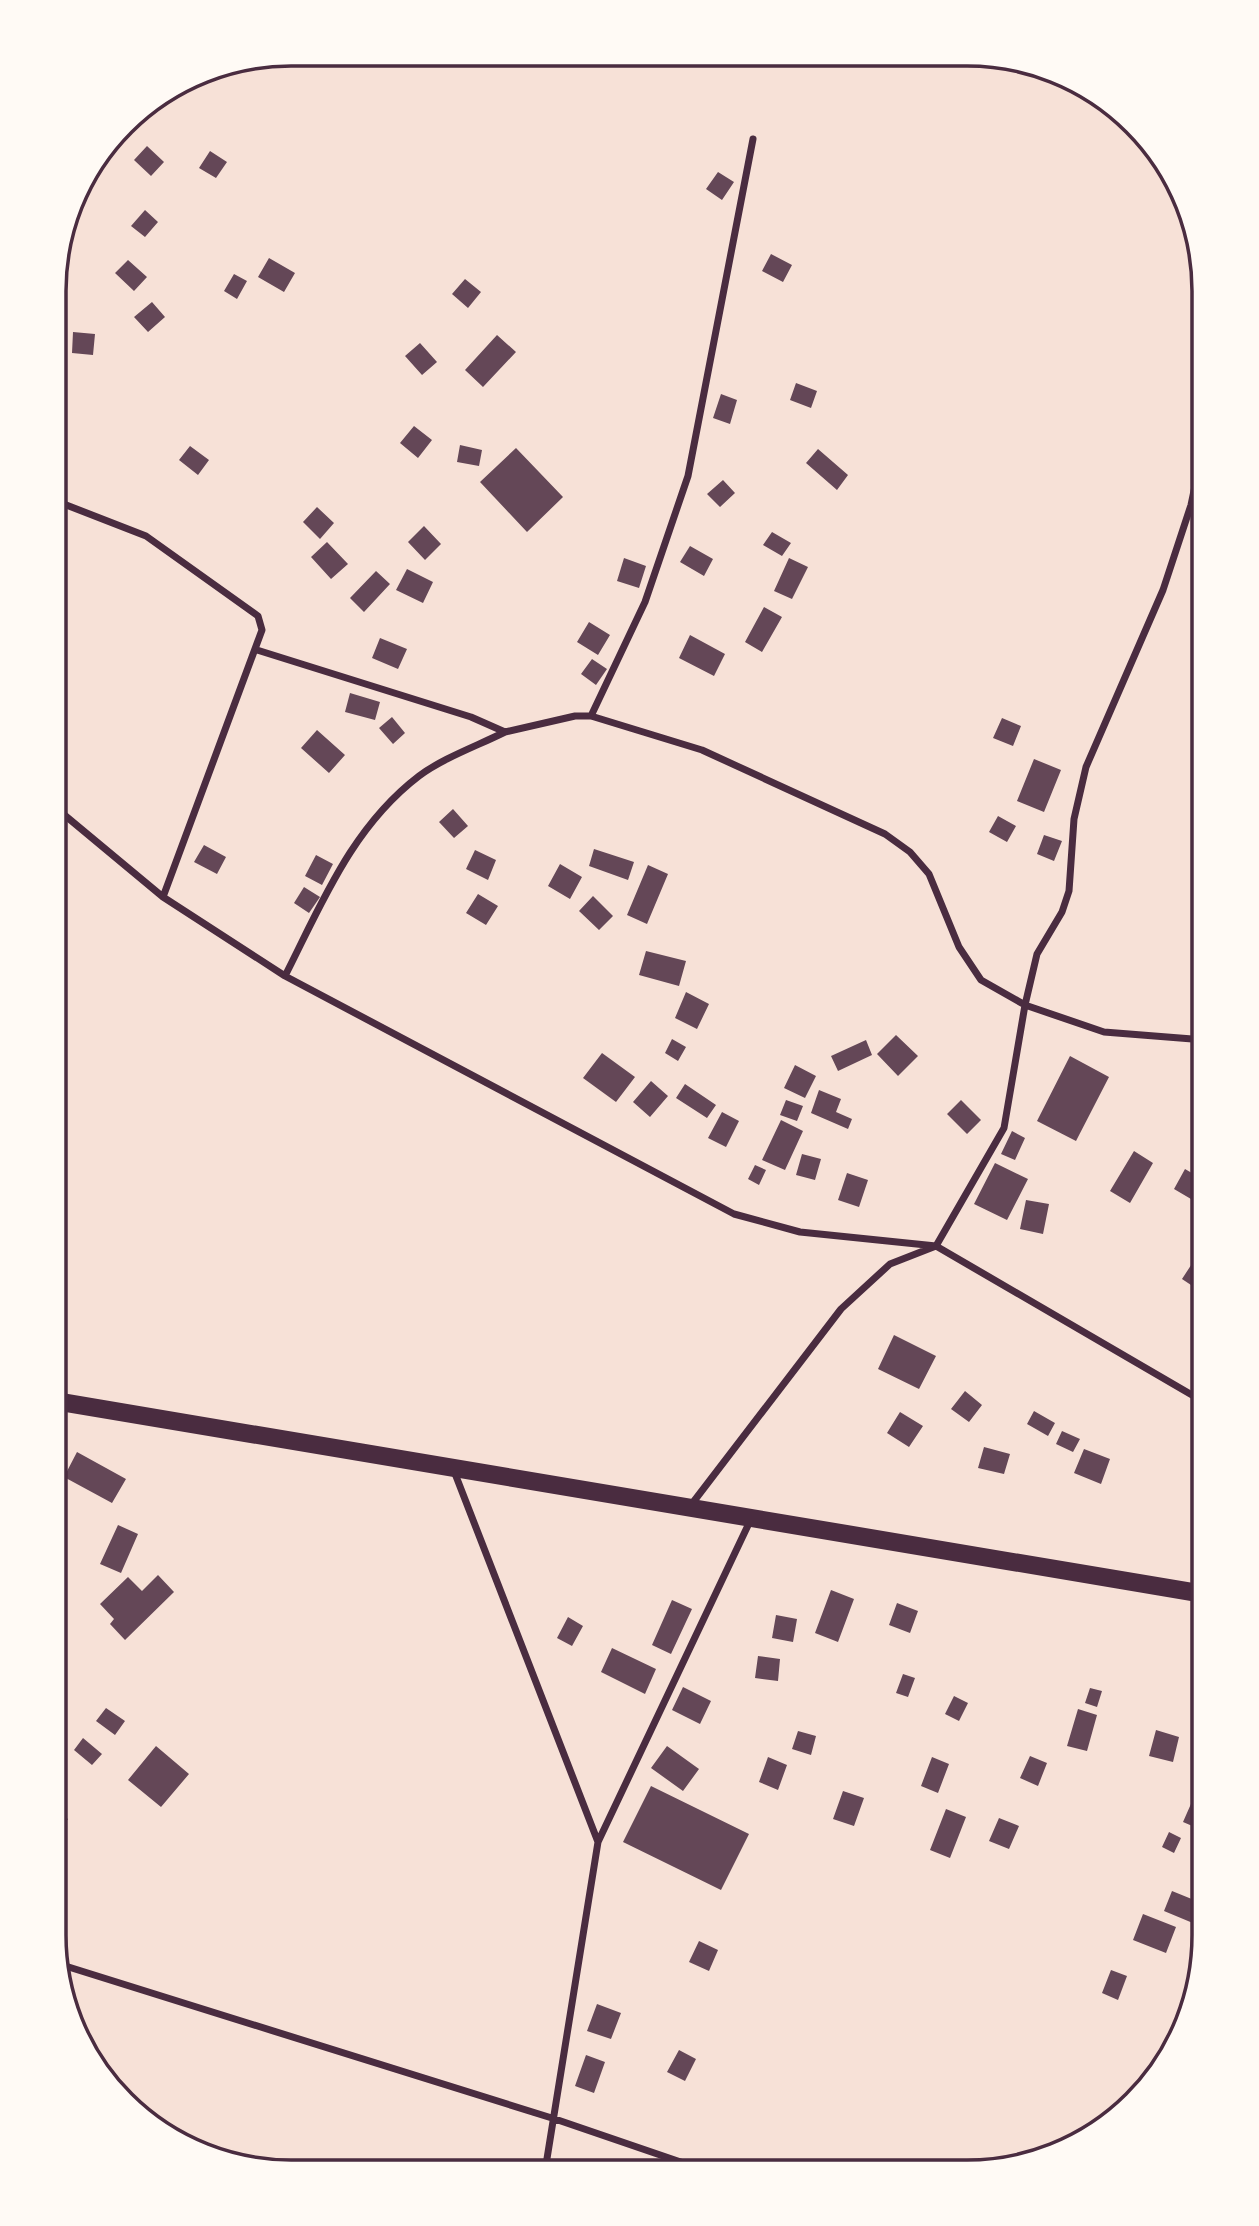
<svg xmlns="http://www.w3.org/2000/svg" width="1259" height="2226" font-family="Rubik,sans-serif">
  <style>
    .building { fill: #644757 }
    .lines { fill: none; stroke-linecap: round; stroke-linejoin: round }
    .minor { stroke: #4a2c40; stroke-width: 7 }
    .primary { stroke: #4a2c40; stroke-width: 18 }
    .rim { fill: none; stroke: #4a2c40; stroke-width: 3.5 }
  </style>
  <rect width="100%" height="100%" fill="#f7e1d7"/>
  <path class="building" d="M147 146 164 162 151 176 134 160Z
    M210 151 227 162 216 178 199 168Z
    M718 172 734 182 722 200 706 189Z
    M145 210 158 222 145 237 131 226Z
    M771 254 792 265 783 282 762 271Z
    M269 258 295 273 284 292 258 277Z
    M128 260 147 277 134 291 115 273Z
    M234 274 247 281 237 299 224 291Z
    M465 279 481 292 468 308 452 294Z
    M152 302 165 317 148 332 134 317Z
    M73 332 95 334 93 355 72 353Z
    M497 335 516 352 483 387 465 370Z
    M420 343 437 362 422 375 405 356Z
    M796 383 817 391 811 408 790 400Z
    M721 394 737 400 730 424 713 418Z
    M414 426 432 440 418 458 400 443Z
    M460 445 482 450 479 466 457 462Z
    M190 446 209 460 198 475 179 460Z
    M516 448 563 497 527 532 480 482Z
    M818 449 848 475 837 490 806 463Z
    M723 480 735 493 720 507 707 494Z
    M317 507 334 523 320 539 303 522Z
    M424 526 441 544 425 560 408 542Z
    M772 532 791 543 782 556 763 545Z
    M327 542 348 564 331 579 311 557Z
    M690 546 713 559 704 576 680 562Z
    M624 558 646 566 639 588 617 581Z
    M789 558 808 567 792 599 774 591Z
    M407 569 433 582 423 603 396 590Z
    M376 571 390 584 364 612 350 598Z
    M764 607 782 617 762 652 745 642Z
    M589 622 610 635 598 655 577 642Z
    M690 635 725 654 714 676 679 658Z
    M380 638 407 649 398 669 372 658Z
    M592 659 607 669 596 685 581 674Z
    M350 693 380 702 375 720 345 712Z
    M392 717 405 733 393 744 379 728Z
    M1002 718 1021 726 1013 746 993 738Z
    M317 730 345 755 329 773 301 748Z
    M1034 759 1061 770 1044 812 1017 801Z
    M453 809 468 826 454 838 439 822Z
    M998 816 1016 826 1007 842 989 832Z
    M1044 835 1062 841 1054 861 1037 854Z
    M204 845 226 857 217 874 194 862Z
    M594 849 634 862 628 880 589 866Z
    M475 850 496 860 488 880 466 869Z
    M316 855 333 864 322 885 305 876Z
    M560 864 582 877 570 899 548 886Z
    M648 865 668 874 647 924 627 915Z
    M304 887 320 897 309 913 294 903Z
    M478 894 498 906 486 925 466 913Z
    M593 896 613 916 599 930 579 911Z
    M646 951 686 961 679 986 639 975Z
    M686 992 709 1004 697 1029 675 1018Z
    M896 1035 918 1056 898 1076 877 1054Z
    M672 1039 686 1047 678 1061 665 1053Z
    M866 1040 872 1055 838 1071 831 1056Z
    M602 1053 635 1077 616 1102 583 1078Z
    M1070 1056 1109 1077 1076 1141 1037 1121Z
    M795 1065 816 1076 805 1098 784 1088Z
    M651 1081 668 1096 650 1117 633 1102Z
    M685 1084 716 1105 707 1118 676 1098Z
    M819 1090 841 1099 836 1112 852 1119 848 1129 811 1113Z
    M786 1100 803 1106 797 1121 780 1115Z
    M961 1100 981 1120 967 1134 947 1114Z
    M722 1112 739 1121 726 1147 708 1138Z
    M781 1120 803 1131 785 1170 762 1160Z
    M1012 1131 1025 1138 1015 1160 1001 1154Z
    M1134 1151 1153 1163 1130 1203 1110 1191Z
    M802 1154 821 1159 815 1180 796 1175Z
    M995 1163 1028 1179 1007 1220 974 1204Z
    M755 1165 766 1170 759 1185 748 1179Z
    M1185 1169 1202 1179 1191 1199 1174 1189Z
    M847 1173 868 1180 859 1207 838 1200Z
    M1026 1200 1049 1204 1043 1234 1020 1229Z
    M1197 1256 1204 1261 1203 1293 1182 1279Z
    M894 1335 936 1356 919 1389 878 1369Z
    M965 1391 982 1405 969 1422 951 1409Z
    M1034 1411 1055 1423 1048 1436 1027 1424Z
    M900 1412 923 1426 909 1447 887 1433Z
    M1062 1431 1080 1439 1073 1452 1056 1444Z
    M984 1447 1010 1454 1004 1474 978 1468Z
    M1084 1449 1110 1459 1101 1484 1074 1473Z
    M77 1452 126 1479 112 1503 64 1477Z
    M118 1525 138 1534 121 1573 100 1564Z
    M55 1555 65 1560 55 1580Z
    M158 1575 174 1592 125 1640 110 1624 114 1619 100 1604 128 1577 142 1591Z
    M831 1590 854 1599 838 1642 815 1633Z
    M672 1600 692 1609 671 1654 652 1645Z
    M897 1603 918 1611 910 1633 889 1625Z
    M776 1615 797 1619 793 1642 772 1638Z
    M568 1617 583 1626 572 1646 557 1638Z
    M612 1648 656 1669 645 1694 601 1672Z
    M758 1656 780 1659 778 1681 755 1678Z
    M903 1674 915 1678 908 1697 896 1693Z
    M683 1687 711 1701 700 1724 672 1710Z
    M1203 1687H1204V1733L1195 1731Z
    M1090 1688 1102 1691 1097 1707 1085 1703Z
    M954 1696 968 1703 959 1721 945 1714Z
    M106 1708 125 1721 115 1735 96 1721Z
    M1078 1709 1097 1715 1087 1751 1067 1746Z
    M1156 1730 1179 1737 1173 1762 1149 1756Z
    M798 1731 816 1736 811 1755 792 1749Z
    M83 1738 102 1754 92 1765 74 1750Z
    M156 1746 189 1774 161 1807 128 1780Z
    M667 1746 699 1769 683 1791 651 1768Z
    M1030 1756 1047 1763 1038 1786 1020 1778Z
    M768 1757 787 1765 778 1790 759 1782Z
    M932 1757 949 1764 938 1793 921 1786Z
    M651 1786 749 1834 721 1890 623 1842Z
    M843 1791 864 1798 854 1826 833 1819Z
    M1194 1797 1204 1802V1831L1183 1822Z
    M946 1809 966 1817 950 1858 930 1850Z
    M54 1810 68 1819 54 1839Z
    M999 1818 1019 1826 1009 1849 989 1841Z
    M1169 1832 1181 1838 1174 1853 1162 1847Z
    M1172 1891 1204 1904 1200 1926 1164 1911Z
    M1143 1914 1176 1927 1166 1953 1133 1940Z
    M699 1941 718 1950 709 1971 689 1962Z
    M1111 1970 1127 1976 1118 2000 1102 1993Z
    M597 2004 621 2013 611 2039 587 2031Z
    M679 2050 696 2059 685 2081 667 2072Z
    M586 2055 605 2062 594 2093 575 2086Z"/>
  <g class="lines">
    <path class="minor" d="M56 501 146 536 258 616 262 630 163 897
      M257 650 471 717 505 732 575 716H591L702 750 885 834 910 852 929 874 959 947 981 980 1025 1005 1104 1032 1205 1040
      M591 716 645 602 688 476 753 139
      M56 808 163 897 285 976 734 1214 800 1232 936 1246 1204 1402
      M285 976C322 903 352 827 419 776 443 758 477 746 505 732
      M454 1471 598 1842
      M691 1505 841 1309 890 1264 936 1246 1004 1128 1025 1005 1037 954 1062 912 1069 891 1074 819 1086 767 1163 590 1191 505 1205 439
      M59 1964 555 2119 707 2171
      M545 2171 598 1842 751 1519"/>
    <path class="primary" d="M55 1401 1204 1594"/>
  </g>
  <path d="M0 0H1259V2226H0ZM291 66H967A225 225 0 0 1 1192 291V1935A225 225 0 0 1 967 2160H291A225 225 0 0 1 66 1935V291A225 225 0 0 1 291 66Z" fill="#fffaf5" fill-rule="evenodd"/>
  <path class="rim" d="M291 66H967A225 225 0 0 1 1192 291V1935A225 225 0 0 1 967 2160H291A225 225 0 0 1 66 1935V291A225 225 0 0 1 291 66Z"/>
</svg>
